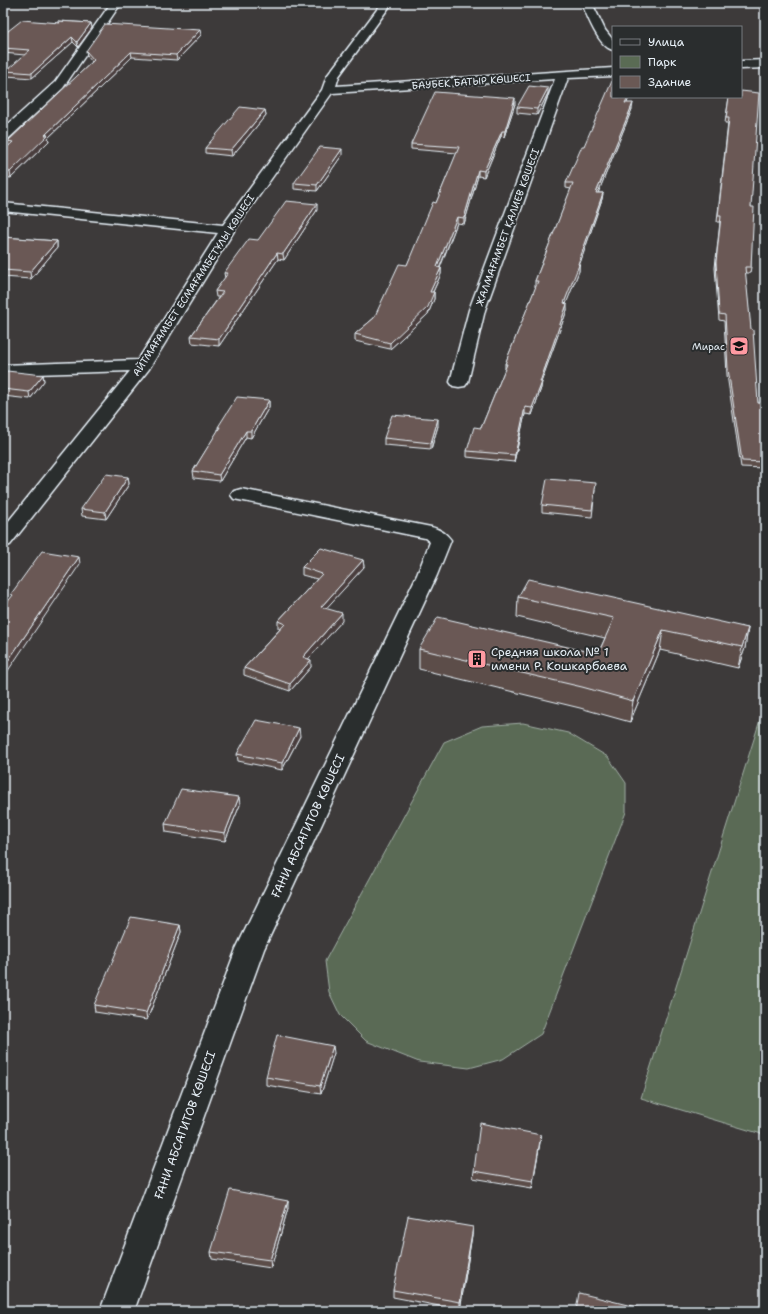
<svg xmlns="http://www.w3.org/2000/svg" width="768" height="1314" font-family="'Shantell Sans',sans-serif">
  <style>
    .green { fill: #5a6b54; stroke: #a1aea6 }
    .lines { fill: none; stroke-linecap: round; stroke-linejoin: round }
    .minor-casing { stroke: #e8f1f8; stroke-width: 3 }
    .minor { fill: #2a2d2e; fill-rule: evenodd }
    .wall { fill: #5b4d49; stroke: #e8f1f8 }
    .shaded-wall { fill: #4a3e3c; stroke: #e8f1f8 }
    .building { fill: #6a5955; stroke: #e8f1f8 }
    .labels { text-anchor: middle; stroke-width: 4; stroke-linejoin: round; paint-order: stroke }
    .far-street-label { font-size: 10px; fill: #e8f1f8; stroke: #2a2d2e }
    .far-poi-label { font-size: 10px; fill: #e8f1f8; stroke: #2a2d2e; text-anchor: end }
    .poi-label { font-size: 12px; fill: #e8f1f8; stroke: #2a2d2e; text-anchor: start }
    .street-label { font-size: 12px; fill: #e8f1f8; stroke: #2a2d2e }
  </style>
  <rect width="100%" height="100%" fill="#3d3a3a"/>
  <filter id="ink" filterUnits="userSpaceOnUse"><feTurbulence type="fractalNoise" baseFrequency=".025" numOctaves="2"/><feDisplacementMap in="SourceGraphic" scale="8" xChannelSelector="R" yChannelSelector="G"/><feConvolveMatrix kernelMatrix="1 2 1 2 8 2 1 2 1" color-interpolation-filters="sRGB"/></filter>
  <g filter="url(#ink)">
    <path class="green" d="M765 704V1135L641 1098Z
      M523 723 568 733 608 757 626 783V812L541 1034 503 1059 469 1068 419 1062 366 1041 340 1015 329 992 325 961 444 742 482 726Z"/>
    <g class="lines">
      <defs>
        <path id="minor" d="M111 3H123L117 9 63 88 8 139 3 140V129L55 82Z
          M382 3H392L339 76 336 86 613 68V76L568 78 485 310 468 382 465 386 459 387 453 386 450 382 469 310 555 79 332 93 234 231 149 369 10 545 3 547V528L130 371 3 375V365L138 360 218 233 3 211V203L223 225 322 90 327 76Z
          M582 3H592L605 30 613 40V50C599 47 587 16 582 3Z
          M765 60V68L741 69V61Z
          M241 489 431 527C439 529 446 533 451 540L437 575 264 949 134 1311H100L236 949 417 575 430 542 425 538 234 499 231 495 234 491Z"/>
      </defs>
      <use href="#minor" class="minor-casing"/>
      <use href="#minor" class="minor"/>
    </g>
    <path class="wall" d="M58 21 91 23 92 28 78 47 73 42 32 78 7 76 6 71 25 55 3 53V35L58 23Z
      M201 35 177 60 132 57 48 138 49 141 11 178 3 177V151L8 146V141L92 62 87 56 86 51Z
      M548 93 537 115 517 113V107Z
      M629 97 627 103 632 109 598 193H603L602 199 579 266V271L566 303 567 310 541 382V388L532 415 525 414 514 462 467 457V451L481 428 505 369V364L536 287H535V281L571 189 566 188V183L584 146Z
      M729 97 751 207V267L750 273H745L758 403 765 404V468L741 467 727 375 724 321 719 320 715 268 720 222H717L728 123H725Z
      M515 104 504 137 501 136 484 177 478 176 464 224 457 223 440 268H441V274L433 292H434V299L428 314 390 349 355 341V334L374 318 407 265 436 203 457 153 411 149V144Z
      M265 110 266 115 232 156 205 153V148Z
      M342 155 317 191 294 189V183Z
      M317 210 284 260 278 259 219 346 192 343 191 336 219 297H216L215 291 225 278 224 273 258 240Z
      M3 237 57 241V248L31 279 3 277Z
      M3 375H43L44 381 30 399 3 396Z
      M269 400V407L251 438 246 437 220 481 194 478 193 471 218 431V427Z
      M438 426 431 449 384 445V438Z
      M128 477 129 484 106 519 82 516 81 509Z
      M595 490 592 517 542 512V505Z
      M363 560 364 567 326 608 342 621 308 659 311 667 290 691 244 675V668L280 629 278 628V621L317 579 302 575V567Z
      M518 597 748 628 745 648 738 668 660 650 630 722 580 708 419 669V649L598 654 605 638 517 617Z
      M300 736 282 770 238 761 237 754Z
      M240 805 225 841 166 832 165 824Z
      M180 925 181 932 147 1020 95 1012 94 1005Z
      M334 1053 321 1094 266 1085V1077Z
      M541 1135 532 1188 473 1178 474 1171Z
      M288 1208 271 1268 212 1259 211 1252Z
      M472 1235 460 1310 393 1297V1290Z"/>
    <path class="shaded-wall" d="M91 23 92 28 78 47 77 42Z
      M200 30 201 35 177 60 176 55Z
      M72 37 73 42 32 78V73Z
      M131 52 132 57 48 138 49 141 11 178 10 172 45 135Z
      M548 88V93L537 115V109Z
      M628 97H629L625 108V103Z
      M515 98V104L504 137 505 131Z
      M633 103 632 109 596 198V193Z
      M265 110 266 115 232 156 231 150Z
      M502 131 501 136 484 177V171Z
      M342 149V155L317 191V185Z
      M478 170V176L464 224V218Z
      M603 193 602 199 579 266V271L564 309V303Z
      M317 204V210L284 260 283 254Z
      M457 217V223L437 274V267Z
      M57 241V248L31 279 30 272Z
      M277 253 278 259 219 346V339Z
      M441 268V274L430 298V292Z
      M434 292V299L428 314 390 349V343Z
      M567 304V310L539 388 540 382Z
      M43 375 44 381 30 399 29 392Z
      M542 382 541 388 532 415V408Z
      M269 400V407L251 438V431Z
      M525 407V414L514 462 515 455Z
      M438 419V426L431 449V443Z
      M246 431V437L220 481 219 475Z
      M128 477 129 484 106 519 105 512Z
      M79 557 80 564 3 678V668Z
      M363 560 364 567 321 614V607Z
      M342 613V621L304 664 303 657Z
      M748 628 745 648 738 668 742 647Z
      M663 630 660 650 630 722 633 701Z
      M311 660V667L290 691V684Z
      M299 728 300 736 282 770V763Z
      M239 797 240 805 225 841V833Z
      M180 925 181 932 147 1020 146 1013Z
      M333 1046 334 1053 321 1094 320 1086Z
      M541 1135 540 1143 532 1188 533 1181Z
      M288 1201V1208L271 1268 270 1260Z
      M473 1227 472 1235 460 1310V1302Z"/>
    <path class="building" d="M22 20 60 23 58 21 91 23 77 42 72 37 32 73 6 71 30 50 3 48V35Z
      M105 24 200 30 176 55 131 52 45 135H48L10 172 3 171V151L13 142 8 141 94 60 86 51Z
      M612 81H613V97H628L625 103H633L596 193H603L578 264 579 265 564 303 567 304 540 382H542L532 408 525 407 515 455 467 451 474 427 481 428 507 364H505L538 281H535L573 183H566L582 146H584Z
      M529 86 548 88 537 109 517 107Z
      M741 91 759 93 751 207H754L751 267H745L751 329 753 330 758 403 765 404V462L742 461 728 369 725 315 719 314 716 262 721 216H718L729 118H726L729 97H741Z
      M435 92 515 98 505 131H502L484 171 478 170 464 218 457 217 437 267 441 268 430 292H434L428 307 390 343 355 334 374 318 399 264 407 265 433 202 436 203 459 147 411 144Z
      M240 107 265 110 231 150 205 148Z
      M320 147 342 149 317 185 294 183Z
      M286 201 317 204 283 254 277 253 219 339 191 336 223 292 215 291 228 273H224L249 239 258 240Z
      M3 237 57 241 30 272 3 270Z
      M7 371 43 375 29 392 3 389V375Z
      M237 397 269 400 251 431H246L219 475 193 471 220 427H218Z
      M392 415 438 419 431 443 384 438Z
      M106 474 128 477 105 512 81 509Z
      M547 479 596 483 592 510 542 505Z
      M321 548 363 560 321 607 342 613 303 657 311 660 290 684 244 668 285 624 278 621 322 574 302 567Z
      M42 551 79 557 3 668V608L13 595 11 594Z
      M528 579 748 628 742 647 663 630 633 701 582 687 419 649 438 617 598 654 614 618 518 597Z
      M256 720 299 728 282 763 237 754Z
      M181 789 239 797 225 833 165 824Z
      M131 917 180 925 146 1013 94 1005Z
      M277 1035 333 1046 320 1086 266 1077Z
      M480 1123 541 1135 533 1181 474 1171Z
      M230 1190 288 1201 270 1260 211 1252Z
      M408 1216 473 1227 460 1302 393 1290Z
      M579 1293 644 1309 643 1311H576Z"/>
  </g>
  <defs>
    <symbol id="school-square" viewBox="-11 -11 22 22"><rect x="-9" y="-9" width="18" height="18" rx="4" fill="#ff9aa2" stroke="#2a2d2e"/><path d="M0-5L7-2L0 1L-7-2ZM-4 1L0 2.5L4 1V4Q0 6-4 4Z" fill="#111"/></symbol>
    <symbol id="building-square" viewBox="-11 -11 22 22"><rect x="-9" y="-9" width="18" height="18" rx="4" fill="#ff9aa2" stroke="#2a2d2e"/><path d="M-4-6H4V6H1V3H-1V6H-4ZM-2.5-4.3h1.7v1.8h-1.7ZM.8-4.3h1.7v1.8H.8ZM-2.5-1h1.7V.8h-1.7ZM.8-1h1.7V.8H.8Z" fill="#111"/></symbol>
  </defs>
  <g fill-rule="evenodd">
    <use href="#school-square" x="728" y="335" width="22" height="22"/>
    <use href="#building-square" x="466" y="648" width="22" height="22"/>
  </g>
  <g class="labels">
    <g class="far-street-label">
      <text transform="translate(471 81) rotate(-4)" y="4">БАУБЕК БАТЫР КӨШЕСІ</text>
      <text transform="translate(507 227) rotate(-70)" y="4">ЖАЛМАҒАМБЕТ ҚАЛИЕВ КӨШЕСІ</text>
      <text transform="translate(193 285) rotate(-57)" y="4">АЙТМАҒАМБЕТ ЕСМАҒАМБЕТҰЛЫ КӨШЕСІ</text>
    </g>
    <g class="far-poi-label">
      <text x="725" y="350">Мирас</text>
    </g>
    <g class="poi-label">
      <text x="491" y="656">Средняя школа № 1<tspan x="491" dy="14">имени Р. Кошкарбаева</tspan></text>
    </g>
    <g class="street-label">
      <text transform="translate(308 826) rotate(-65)" y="4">ҒАНИ АБСАГИТОВ КӨШЕСІ</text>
      <text transform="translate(185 1125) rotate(-70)" y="4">ҒАНИ АБСАГИТОВ КӨШЕСІ</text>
    </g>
  </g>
  <rect width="768" height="1314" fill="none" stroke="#2a2d2e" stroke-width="16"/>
  <rect x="8" y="8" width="752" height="1298" fill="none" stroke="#e8f1f8" stroke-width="1.5" filter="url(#ink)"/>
  <rect x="612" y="26" width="130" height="72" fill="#2a2d2e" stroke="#767b7f"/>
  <rect x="620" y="39" width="20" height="6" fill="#2a2d2e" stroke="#767b7f"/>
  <text x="648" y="46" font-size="12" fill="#e8f1f8">Улица</text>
  <rect x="620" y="56" width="20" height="12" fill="#5a6b54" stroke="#767b7f"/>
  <text x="648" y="66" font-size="12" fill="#e8f1f8">Парк</text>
  <rect x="620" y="76" width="20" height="12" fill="#6a5955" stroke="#767b7f"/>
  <text x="648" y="86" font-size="12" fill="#e8f1f8">Здание</text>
</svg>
